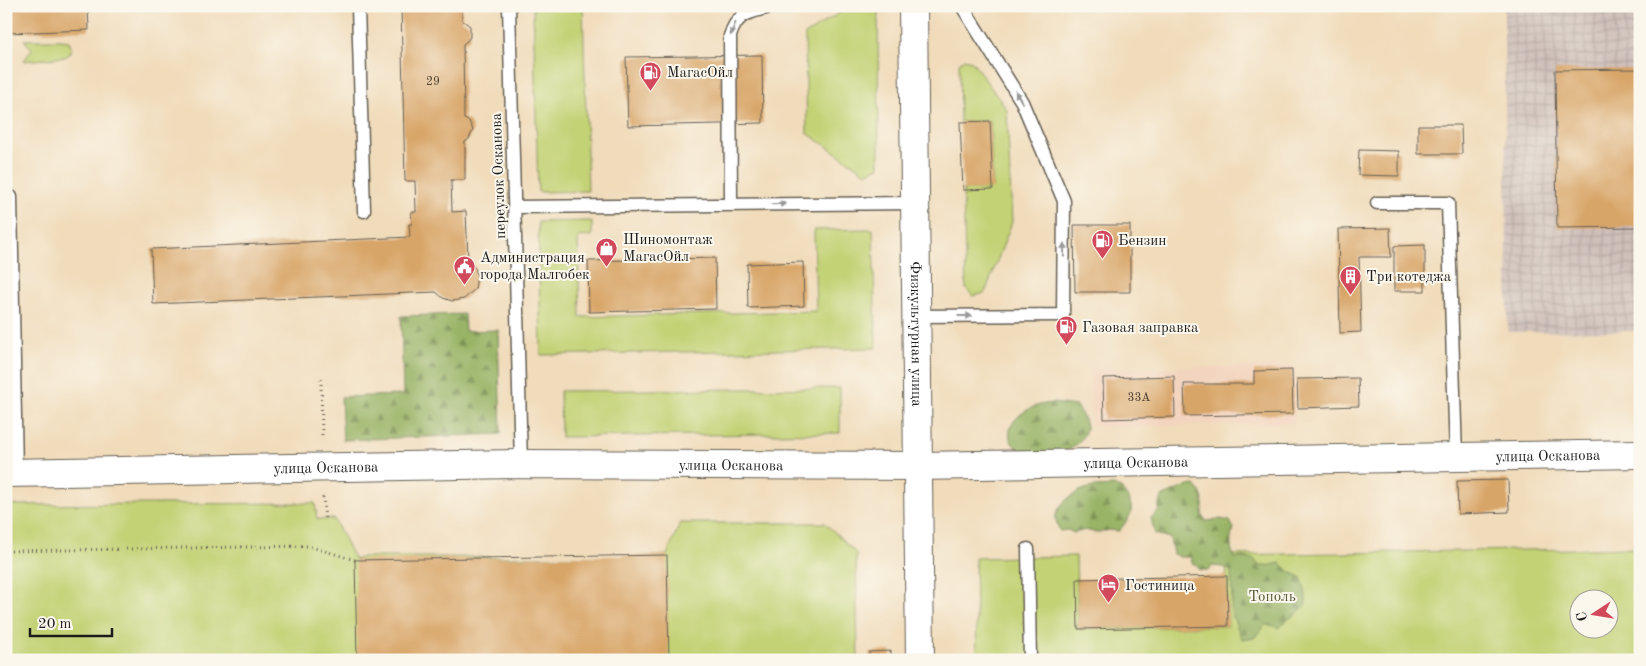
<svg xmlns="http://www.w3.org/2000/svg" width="1646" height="666" font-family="'Old Standard TT',serif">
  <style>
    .built { fill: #f3d4be }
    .industrial { fill: url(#industrial-grid) }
    .green { fill: #c2d275; stroke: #6f7748; fill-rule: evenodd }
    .forest { fill: url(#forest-firs); stroke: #5a6841 }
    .building { fill: #d8a568 }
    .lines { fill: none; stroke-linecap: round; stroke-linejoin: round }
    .lane-casing { stroke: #665f53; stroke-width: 15 }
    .secondary-casing { stroke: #665f53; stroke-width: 30 }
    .path { stroke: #665f53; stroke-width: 3; stroke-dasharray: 1 4; stroke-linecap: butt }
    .lane { stroke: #fff; stroke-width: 12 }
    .secondary { stroke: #fff; stroke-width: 28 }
    .oneway { fill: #999 }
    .labels { text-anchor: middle; stroke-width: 4; stroke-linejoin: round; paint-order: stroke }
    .number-label { font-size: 12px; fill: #4b3e2f }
    .poi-label { font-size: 15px; fill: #1c1c1c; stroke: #fbf7ec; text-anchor: start }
    .street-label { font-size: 15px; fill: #1c1c1c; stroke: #fbf7ec }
    .park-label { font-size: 15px; fill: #565c3b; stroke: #fbf7ec }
  </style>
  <defs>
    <pattern id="industrial-grid" width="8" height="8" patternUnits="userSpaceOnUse" patternTransform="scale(1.25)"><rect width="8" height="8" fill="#cfc0ba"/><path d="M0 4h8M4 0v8" fill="none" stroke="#b1a49f"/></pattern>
    <pattern id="forest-firs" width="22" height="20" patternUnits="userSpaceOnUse" patternTransform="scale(1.25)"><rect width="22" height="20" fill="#99b466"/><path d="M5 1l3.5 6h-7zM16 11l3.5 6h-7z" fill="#7c9253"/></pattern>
  </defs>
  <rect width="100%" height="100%" fill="#fbf7ec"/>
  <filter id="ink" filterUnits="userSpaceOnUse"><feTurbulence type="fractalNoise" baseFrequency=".02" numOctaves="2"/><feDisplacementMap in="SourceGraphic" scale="10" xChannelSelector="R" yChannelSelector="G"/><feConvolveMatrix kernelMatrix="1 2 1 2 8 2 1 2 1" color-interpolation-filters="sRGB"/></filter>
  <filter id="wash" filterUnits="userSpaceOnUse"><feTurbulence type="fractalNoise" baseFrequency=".0096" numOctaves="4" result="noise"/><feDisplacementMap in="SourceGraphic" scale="20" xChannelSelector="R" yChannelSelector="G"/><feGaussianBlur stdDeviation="1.12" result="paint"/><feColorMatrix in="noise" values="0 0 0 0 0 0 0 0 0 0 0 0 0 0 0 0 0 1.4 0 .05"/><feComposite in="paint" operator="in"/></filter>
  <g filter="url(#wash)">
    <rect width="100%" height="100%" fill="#f0dbba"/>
    <path class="built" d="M1294 366 1295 423 1091 427 1090 369Z"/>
    <path class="industrial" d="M1504 6H1640V331L1508 332Z"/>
    <path class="green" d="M533 6H583L588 191 538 192Z
      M850 6H878L879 167 866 173 807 133 805 35Z
      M24 40H61L69 41 71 47V53L65 57 24 61 32 49Z
      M964 59 972 61 1007 110 1012 222 985 293 973 296 966 289 963 190 993 188 990 121 960 122 959 63Z
      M592 221V236L578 237 580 317 816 311 814 230 873 229 876 348 541 355 538 222Z
      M840 388V433L561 437 560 391Z
      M315 503 317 519H334L355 560 362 557H632L667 555 680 523H825L856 553 858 660H6V505Z
      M1640 548V660H977L975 558 1076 556 1078 629 1228 626 1226 555ZM1578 598H1608V628H1578Z"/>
    <path class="forest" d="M464 314 465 331 498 330 501 434 343 440 341 397 403 395 401 316Z
      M1053 403 1076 406C1080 412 1085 419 1086 427 1086 438 1071 451 1061 454 1056 455 1050 453 1045 453 1039 453 1032 453 1026 452 1009 448 1005 432 1015 420 1025 408 1039 404 1053 403Z
      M1195 485C1204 495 1204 502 1202 514L1206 521 1221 519 1230 521 1234 529C1229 539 1230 549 1235 558L1243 557 1254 559 1259 566C1267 567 1273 564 1281 563L1290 572 1301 577C1314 615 1300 605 1279 628L1272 625H1265L1254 638 1242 639 1231 612 1232 594 1231 571 1224 567 1212 566 1209 570H1200L1197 565 1192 563 1191 557H1181L1173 554 1170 538 1155 534 1151 518 1159 511V503L1163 496C1174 492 1183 486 1195 485Z
      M1113 486 1121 488C1136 508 1134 512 1119 531L1109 530 1098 533 1085 530 1074 533 1068 530 1060 531C1058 526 1055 520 1056 515 1059 503 1074 493 1085 489 1094 486 1104 487 1113 486Z"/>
    <g id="blocks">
      <path class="building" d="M6 6H88L89 30 6 33Z
        M401 6H462V20L470 26V37L467 41 463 44 464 119 469 121 473 130 469 139 465 142V180H451L452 212 466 211 468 259 476 270 477 276 475 289 464 299 452 301 443 298 436 292 153 304 151 249 410 237 409 224H412L411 212H416L415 181H405Z
        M762 55 763 123 628 126 626 57Z
        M1640 69V227L1557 228 1555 70Z
        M990 121 993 189 963 190 960 122Z
        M1418 125H1461L1462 154H1418Z
        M1359 150 1399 151V176L1358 175Z
        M1074 225H1130V292H1075Z
        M1390 228 1391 257H1359L1361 332 1340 333 1338 229Z
        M1425 245V291H1394V246Z
        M715 258 716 309 589 312 588 261Z
        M803 262 804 306 748 308 747 264Z
        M1292 370 1293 414 1185 416 1184 384H1254V371Z
        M1174 376 1175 417 1104 419 1103 378Z
        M1358 378 1359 406 1298 408 1297 379Z
        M1508 480 1509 512 1458 514 1457 481Z
        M667 555 669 660H357L355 560Z
        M1227 576 1228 626 1078 629 1077 579Z
        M891 651V660H869V652Z"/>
    </g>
  </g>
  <g filter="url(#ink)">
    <use href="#blocks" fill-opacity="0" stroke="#665f53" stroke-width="1"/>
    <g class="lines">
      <defs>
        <path id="lane" d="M358 6 364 211
          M509 6 521 464
          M11 197 16 472
          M1377 203H1448L1456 456
          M731 204 730 36C738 11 750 13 773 6
          M515 207 915 203
          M917 316 1063 315 1064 201 1022 102 962 6
          M1028 549 1030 660"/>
        <g id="secondary">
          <path id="s1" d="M913 6 920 660"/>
          <path id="s2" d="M6 473 521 464 918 466 1640 454"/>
        </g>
      </defs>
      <use href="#lane" class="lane-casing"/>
      <use href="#secondary" class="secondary-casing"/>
      <path class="path" d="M321 379 322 435
        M323 497 325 519
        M6 551 308 546 355 560"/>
      <use href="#lane" class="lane"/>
      <use href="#secondary" class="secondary"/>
    </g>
    <defs><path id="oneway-solid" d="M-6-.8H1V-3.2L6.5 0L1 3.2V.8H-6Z" transform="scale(1.25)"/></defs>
    <g class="oneway">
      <use href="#oneway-solid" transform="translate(733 29) rotate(111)"/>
      <use href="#oneway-solid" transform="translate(1019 97) rotate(-120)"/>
      <use href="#oneway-solid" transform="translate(779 204) rotate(-1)"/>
      <use href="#oneway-solid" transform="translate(1064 250) rotate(-89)"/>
      <use href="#oneway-solid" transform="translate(965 316)"/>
    </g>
  </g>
  <defs>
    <symbol id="fuel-pin" viewBox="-11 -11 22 30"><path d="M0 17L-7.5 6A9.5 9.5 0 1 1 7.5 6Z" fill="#d1495b" stroke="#fbf7ec"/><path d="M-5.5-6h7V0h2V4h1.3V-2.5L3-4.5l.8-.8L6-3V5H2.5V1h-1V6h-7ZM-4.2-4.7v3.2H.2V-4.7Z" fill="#fff"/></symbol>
    <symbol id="shop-pin" viewBox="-11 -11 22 30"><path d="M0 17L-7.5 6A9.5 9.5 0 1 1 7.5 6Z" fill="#d1495b" stroke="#fbf7ec"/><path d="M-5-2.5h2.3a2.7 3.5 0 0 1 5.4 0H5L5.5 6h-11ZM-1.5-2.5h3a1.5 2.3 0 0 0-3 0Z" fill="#fff"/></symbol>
    <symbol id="civic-pin" viewBox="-11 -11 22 30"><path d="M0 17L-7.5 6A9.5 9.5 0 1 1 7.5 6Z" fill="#d1495b" stroke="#fbf7ec"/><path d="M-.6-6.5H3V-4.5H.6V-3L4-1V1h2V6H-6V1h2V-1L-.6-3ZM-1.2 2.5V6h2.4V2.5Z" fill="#fff"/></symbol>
    <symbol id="building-pin" viewBox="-11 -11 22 30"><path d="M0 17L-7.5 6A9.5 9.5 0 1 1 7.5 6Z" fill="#d1495b" stroke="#fbf7ec"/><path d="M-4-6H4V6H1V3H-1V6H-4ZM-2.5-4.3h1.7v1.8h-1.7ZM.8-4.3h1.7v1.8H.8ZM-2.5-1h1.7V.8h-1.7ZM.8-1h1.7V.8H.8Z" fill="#fff"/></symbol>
    <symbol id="hotel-pin" viewBox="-11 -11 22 30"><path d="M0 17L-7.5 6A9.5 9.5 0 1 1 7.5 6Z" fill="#d1495b" stroke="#fbf7ec"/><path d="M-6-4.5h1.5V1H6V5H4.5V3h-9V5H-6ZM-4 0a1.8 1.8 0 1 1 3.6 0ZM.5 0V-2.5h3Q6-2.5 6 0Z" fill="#fff"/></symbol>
  </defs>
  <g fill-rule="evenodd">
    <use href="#fuel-pin" x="638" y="60" width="25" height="34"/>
    <use href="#fuel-pin" x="1090" y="228" width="25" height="34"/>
    <use href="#shop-pin" x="594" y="236" width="25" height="34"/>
    <use href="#civic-pin" x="452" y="254" width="25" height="34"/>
    <use href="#building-pin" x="1338" y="264" width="25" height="34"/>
    <use href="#fuel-pin" x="1054" y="314" width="25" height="34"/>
    <use href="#hotel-pin" x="1096" y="572" width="25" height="34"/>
  </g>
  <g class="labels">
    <g class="number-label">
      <text x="433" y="85">29</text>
      <text x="1139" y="401">33А</text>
    </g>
    <g class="poi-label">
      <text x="667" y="77">МагасОйл</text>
      <text x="623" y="244">Шиномонтаж<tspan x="623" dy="17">МагасОйл</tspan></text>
      <text x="1118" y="245">Бензин</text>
      <text x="480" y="262">Администрация<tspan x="480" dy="17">города Малгобек</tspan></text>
      <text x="1366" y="281">Три котеджа</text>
      <text x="1082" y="332">Газовая заправка</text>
      <text x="1125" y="590">Гостиница</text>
    </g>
    <g class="street-label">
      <text transform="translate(498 176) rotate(-92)" y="5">переулок Осканова</text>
      <text dy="5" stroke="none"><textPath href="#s1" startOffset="328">Физкультурная улица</textPath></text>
      <text dy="5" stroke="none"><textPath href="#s2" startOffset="1542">улица Осканова</textPath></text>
      <text dy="5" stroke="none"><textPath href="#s2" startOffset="1130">улица Осканова</textPath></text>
      <text dy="5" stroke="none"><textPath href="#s2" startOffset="725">улица Осканова</textPath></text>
      <text dy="5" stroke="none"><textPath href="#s2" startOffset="320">улица Осканова</textPath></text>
    </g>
    <g class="park-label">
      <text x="1272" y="601">Тополь</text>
    </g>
  </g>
  <rect width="1646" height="666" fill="none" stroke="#fbf7ec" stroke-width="25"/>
  <g transform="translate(1594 614) rotate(258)"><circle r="24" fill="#fbf7ec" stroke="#a29f99"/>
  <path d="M0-4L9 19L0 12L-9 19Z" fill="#d1495b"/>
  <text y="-8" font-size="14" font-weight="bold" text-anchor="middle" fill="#1c1c1c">С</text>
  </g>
  <path d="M30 628v8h82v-8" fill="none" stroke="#1c1c1c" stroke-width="2.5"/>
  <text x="38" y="628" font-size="15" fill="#1c1c1c" stroke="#fbf7ec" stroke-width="4" paint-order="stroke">20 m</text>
</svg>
